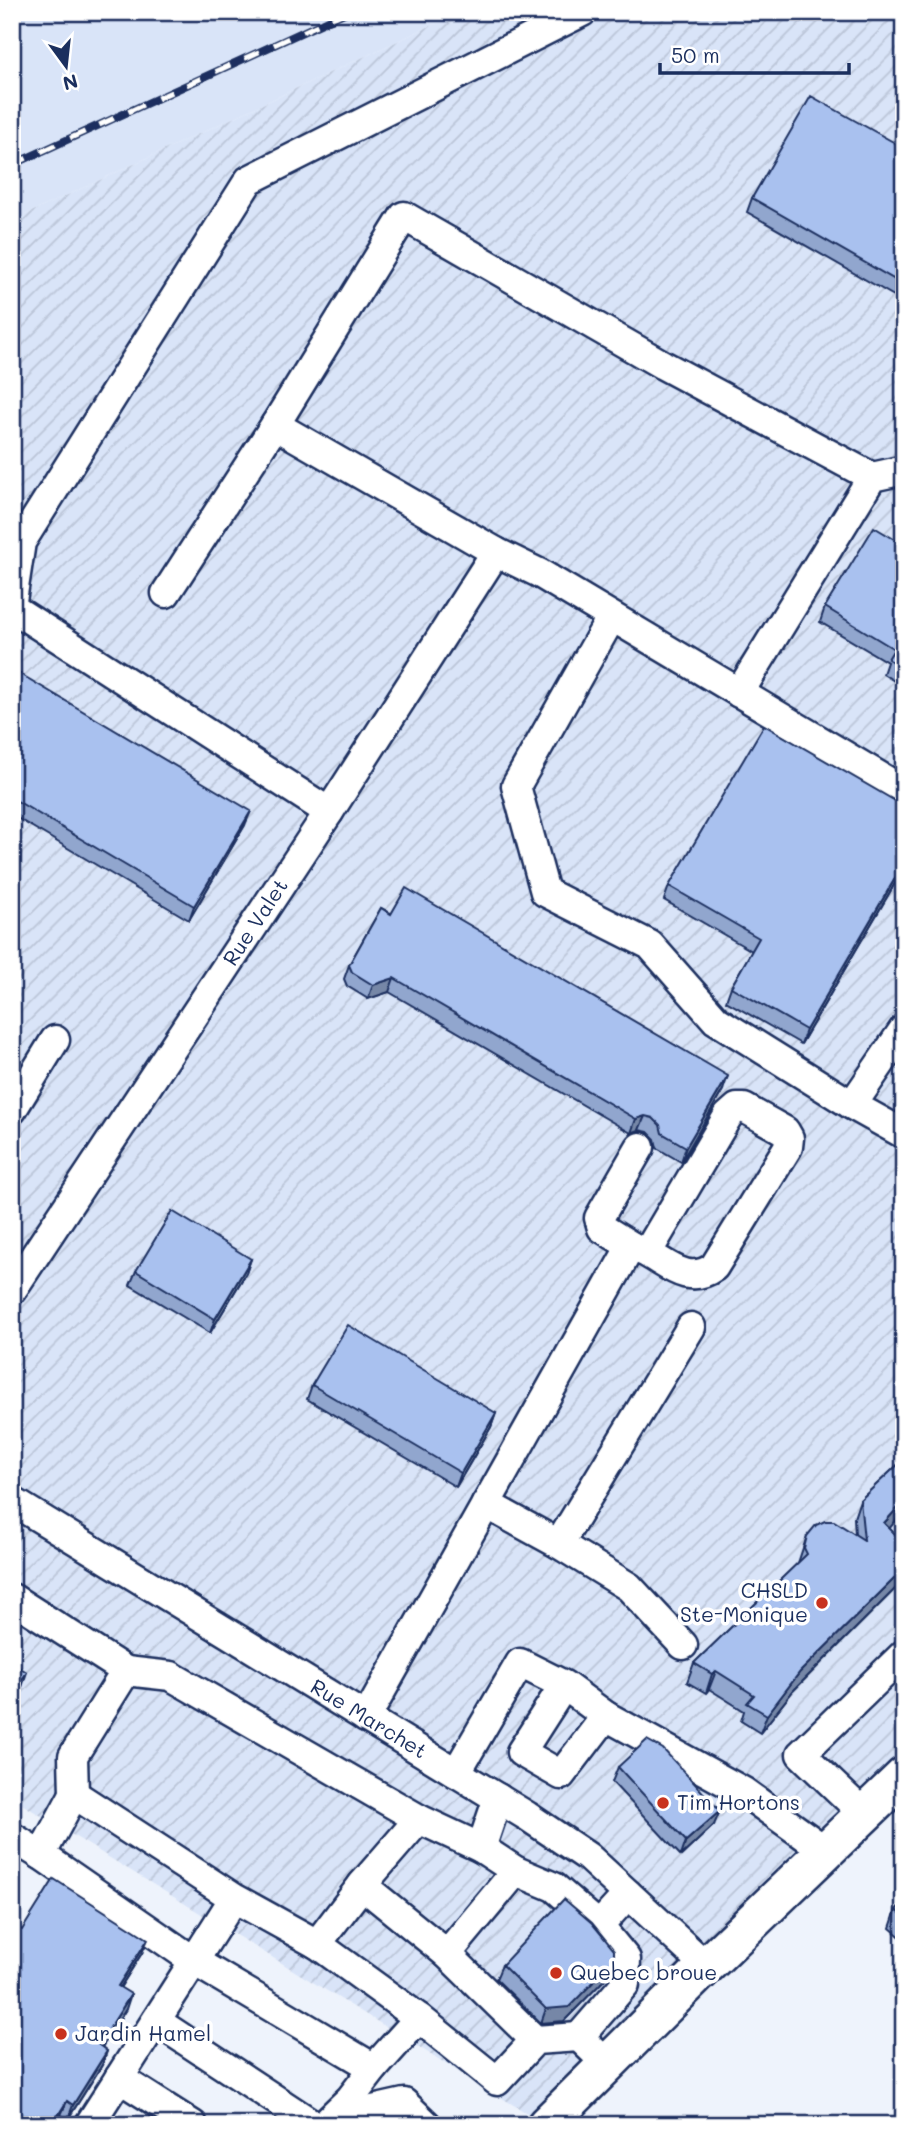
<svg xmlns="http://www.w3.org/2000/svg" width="916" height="2137" font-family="Mali,sans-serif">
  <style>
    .built { fill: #d9e4f8 }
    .industrial { fill: url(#industrial-furrows) }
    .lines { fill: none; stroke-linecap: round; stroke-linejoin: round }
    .minor-casing { stroke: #1b2f5e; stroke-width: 33 }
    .major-casing { stroke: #1b2f5e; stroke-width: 42 }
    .minor { stroke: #fff; stroke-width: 28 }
    .major { stroke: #fff; stroke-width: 37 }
    .rail-casing { stroke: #1b2f5e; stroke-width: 8 }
    .rail { stroke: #fff; stroke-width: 5; stroke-dasharray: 16; stroke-linecap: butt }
    .wall { fill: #91a6ce; stroke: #1b2f5e; stroke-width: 2 }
    .shaded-wall { fill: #7687a7; stroke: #1b2f5e; stroke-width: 2 }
    .building { fill: #a9c1ef; stroke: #1b2f5e; stroke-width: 2 }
    .poi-dot { fill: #c8321e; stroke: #fff; stroke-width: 2.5 }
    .labels { text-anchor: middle; stroke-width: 7; stroke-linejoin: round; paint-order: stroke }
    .street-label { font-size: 21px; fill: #1b2f5e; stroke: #fff }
    .poi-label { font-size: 21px; fill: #1b2f5e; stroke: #fff; text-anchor: start }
  </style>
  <defs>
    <pattern id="industrial-furrows" width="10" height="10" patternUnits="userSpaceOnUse" patternTransform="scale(1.75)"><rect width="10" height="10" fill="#d9e4f8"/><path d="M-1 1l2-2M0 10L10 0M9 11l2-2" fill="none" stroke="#bac4d7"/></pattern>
  </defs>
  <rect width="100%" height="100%" fill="#eef3fc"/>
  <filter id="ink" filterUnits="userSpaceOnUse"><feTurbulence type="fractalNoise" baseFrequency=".0143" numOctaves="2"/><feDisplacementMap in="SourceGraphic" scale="14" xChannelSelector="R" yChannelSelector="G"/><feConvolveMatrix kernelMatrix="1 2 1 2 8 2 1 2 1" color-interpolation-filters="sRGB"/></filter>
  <g filter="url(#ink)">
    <path class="built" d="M12 12H460L12 221Z"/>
    <path class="industrial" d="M460 12H904V1749L530 2115 12 1798V221Z"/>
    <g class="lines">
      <defs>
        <g id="minor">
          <path d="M872 477 663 365 404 216 275 425 496 552 539 573 904 791"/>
          <path d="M166 593 275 425"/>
          <path d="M12 601 21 542 249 180 582 12"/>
          <path d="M12 608 329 812"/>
          <path d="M611 618 516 786 545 892 650 945 716 1020 852 1105"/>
          <path d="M739 693 872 477 904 470"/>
          <path d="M904 1029 852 1105 904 1134"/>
          <path d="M12 1110 55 1040"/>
          <path d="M631 1246 647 1253 728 1116 737 1108H744L785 1131 789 1138 788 1147 714 1267C689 1285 670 1266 647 1253"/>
          <path id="s1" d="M12 1290 329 812 496 552"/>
          <path id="s2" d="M12 1501 527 1816 588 1857 706 1966"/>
          <path d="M486 1504 559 1544 691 1327"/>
          <path d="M559 1544 629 1587 683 1645"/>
          <path d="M12 1598 126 1671 73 1756 74 1794"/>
          <path d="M126 1671 171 1676 419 1819"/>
          <path d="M606 1716 744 1792 826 1851"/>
          <path d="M366 1718 631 1246 602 1228 599 1218 640 1147"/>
          <path d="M456 1773 520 1663 564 1685 521 1752 561 1775 606 1716 564 1685"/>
          <path d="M498 1798 481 1848 516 1871"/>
          <path d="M864 1814 801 1754 904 1654"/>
          <path d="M12 1837 41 1855"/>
          <path d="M362 1885 447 1954"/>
          <path d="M234 1898 74 1794 41 1855 194 1961 234 1898 317 1944"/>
          <path d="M419 2018 317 1944 362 1885 419 1819 481 1848"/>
          <path d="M156 2021 314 2125"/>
          <path d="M579 2037 625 1984 626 1959 599 1926 628 1894"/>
          <path d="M535 2040 447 1954 516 1871 554 1887 599 1926"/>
          <path d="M374 2068 419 2018 497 2081 535 2040 579 2037 607 2064"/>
          <path d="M119 2078 193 2125"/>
          <path d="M364 2112 404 2103 427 2125"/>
          <path d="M89 2125 194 1961 374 2068 350 2099 323 2125"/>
        </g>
        <path id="major" d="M546 2125 706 1966 904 1776"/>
      </defs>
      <use href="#minor" class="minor-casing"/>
      <use href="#major" class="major-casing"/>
      <use href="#minor" class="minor"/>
      <use href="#major" class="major"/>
      <defs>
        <path id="rail" d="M12 165 346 12"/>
      </defs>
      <use href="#rail" class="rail-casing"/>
      <use href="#rail" class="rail"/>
    </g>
    <path class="wall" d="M904 148V296L901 300 747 212 752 198Z
      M904 545V687L883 674 887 662 820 622 825 607Z
      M12 669 245 825 189 920 12 815Z
      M904 806V868L801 1044 726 1001 731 987 752 951 664 900 669 886Z
      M381 908 723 1090 681 1162 657 1148 655 1139 648 1132 639 1130 631 1133 389 992 368 999 347 986 344 979 349 965Z
      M251 1259 246 1273 210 1333 130 1285 136 1271Z
      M312 1385 496 1413 491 1427 456 1487 307 1399Z
      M904 1459V1511L889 1528 900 1539 904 1536V1580L793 1691 760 1733 741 1721 744 1711 709 1689 706 1693 687 1682 694 1663 798 1563 807 1536 855 1535 854 1518 860 1500Z
      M618 1767 714 1825 681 1856 612 1782Z
      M904 1901V1940L890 1928 896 1910Z
      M22 1930 142 1953 120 1988 126 2009 102 2047 107 2051 102 2065 68 2119 61 2115Z
      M502 1965 609 1975 564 2021 541 2023 496 1979Z"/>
    <path class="shaded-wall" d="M251 811 245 825 189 920 194 906Z
      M904 863V868L801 1044 806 1030Z
      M394 978 389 992 368 999 373 985Z
      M728 1076 723 1090 681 1162 686 1147Z
      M645 1116 639 1130 631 1133 636 1119Z
      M251 1259 246 1273 210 1333 215 1319Z
      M496 1413 491 1427 456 1487 461 1473Z
      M904 1501V1511L878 1542 884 1523Z
      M904 1569V1580L793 1691 760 1733 767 1715 800 1672Z
      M716 1671 709 1689 706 1693 712 1674Z
      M27 1672 22 1687 12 1701V1694Z
      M720 1811 714 1825 681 1856 686 1841Z
      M148 1939 142 1953 112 2000 118 1986Z
      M614 1961 609 1975 564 2021 541 2023 546 2009Z
      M131 1994 126 2009 94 2060 99 2045Z
      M107 2051 102 2065 68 2119 73 2105Z
      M67 2101 61 2115 55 2125H52Z"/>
    <path class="building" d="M811 96 904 148V285L752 198Z
      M874 527 904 545V669L888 659 894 649 825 607Z
      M12 669 251 811 194 906 12 798Z
      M764 725 904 806V863L806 1030 731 987 759 938 669 886Z
      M406 888 728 1076 686 1147 662 1133 660 1125 653 1118 645 1116 636 1119 394 978 373 985 352 972 349 965 381 908 391 914Z
      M172 1211 251 1259 215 1319 136 1271Z
      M348 1325 496 1413 461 1473 312 1385Z
      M904 1459V1501L884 1523 900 1539 904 1536V1569L800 1672 767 1715 747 1703 754 1695 716 1671 712 1674 694 1663 807 1554 804 1548 807 1536 816 1525 825 1521H834L864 1540 860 1500Z
      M12 1663 27 1672 12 1694Z
      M647 1740 663 1749 720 1811 686 1841 618 1767Z
      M54 1879 148 1939 118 1986 131 1994 99 2045 107 2051 73 2105 67 2101 52 2125H12V1924L22 1930Z
      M564 1899 592 1923 614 1950V1961L569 2007 546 2009 502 1965Z
      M904 1901V1916L896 1910Z"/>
  </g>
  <g class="poi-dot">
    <circle cx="822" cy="1603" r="7"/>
    <circle cx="663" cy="1803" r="7"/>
    <circle cx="556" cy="1973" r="7"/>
    <circle cx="61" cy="2034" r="7"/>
  </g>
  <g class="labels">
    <g class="street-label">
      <text dy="7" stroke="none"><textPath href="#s1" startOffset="441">Rue Valet</textPath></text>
      <text dy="7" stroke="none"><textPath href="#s2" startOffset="418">Rue Marchet</textPath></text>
    </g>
    <g class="poi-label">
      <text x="808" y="1598" text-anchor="end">CHSLD<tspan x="808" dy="24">Ste-Monique</tspan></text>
      <text x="677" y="1810">Tim Hortons</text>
      <text x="570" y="1980">Quebec broue</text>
      <text x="75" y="2041">Jardin Hamel</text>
    </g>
  </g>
  <rect width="916" height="2137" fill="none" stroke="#fff" stroke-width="42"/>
  <rect x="21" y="21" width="874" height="2095" fill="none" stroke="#1b2f5e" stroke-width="2.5" filter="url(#ink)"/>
  <g transform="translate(66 66) rotate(165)" stroke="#ffffff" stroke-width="5" paint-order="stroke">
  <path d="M0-5L12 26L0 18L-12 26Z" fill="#1b2f5e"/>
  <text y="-10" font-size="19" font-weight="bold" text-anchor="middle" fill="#1b2f5e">N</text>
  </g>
  <path d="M660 63v10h189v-10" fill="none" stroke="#1b2f5e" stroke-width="3.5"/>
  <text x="671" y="63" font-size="21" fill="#1b2f5e" stroke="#ffffff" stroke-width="5" paint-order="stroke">50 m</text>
</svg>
